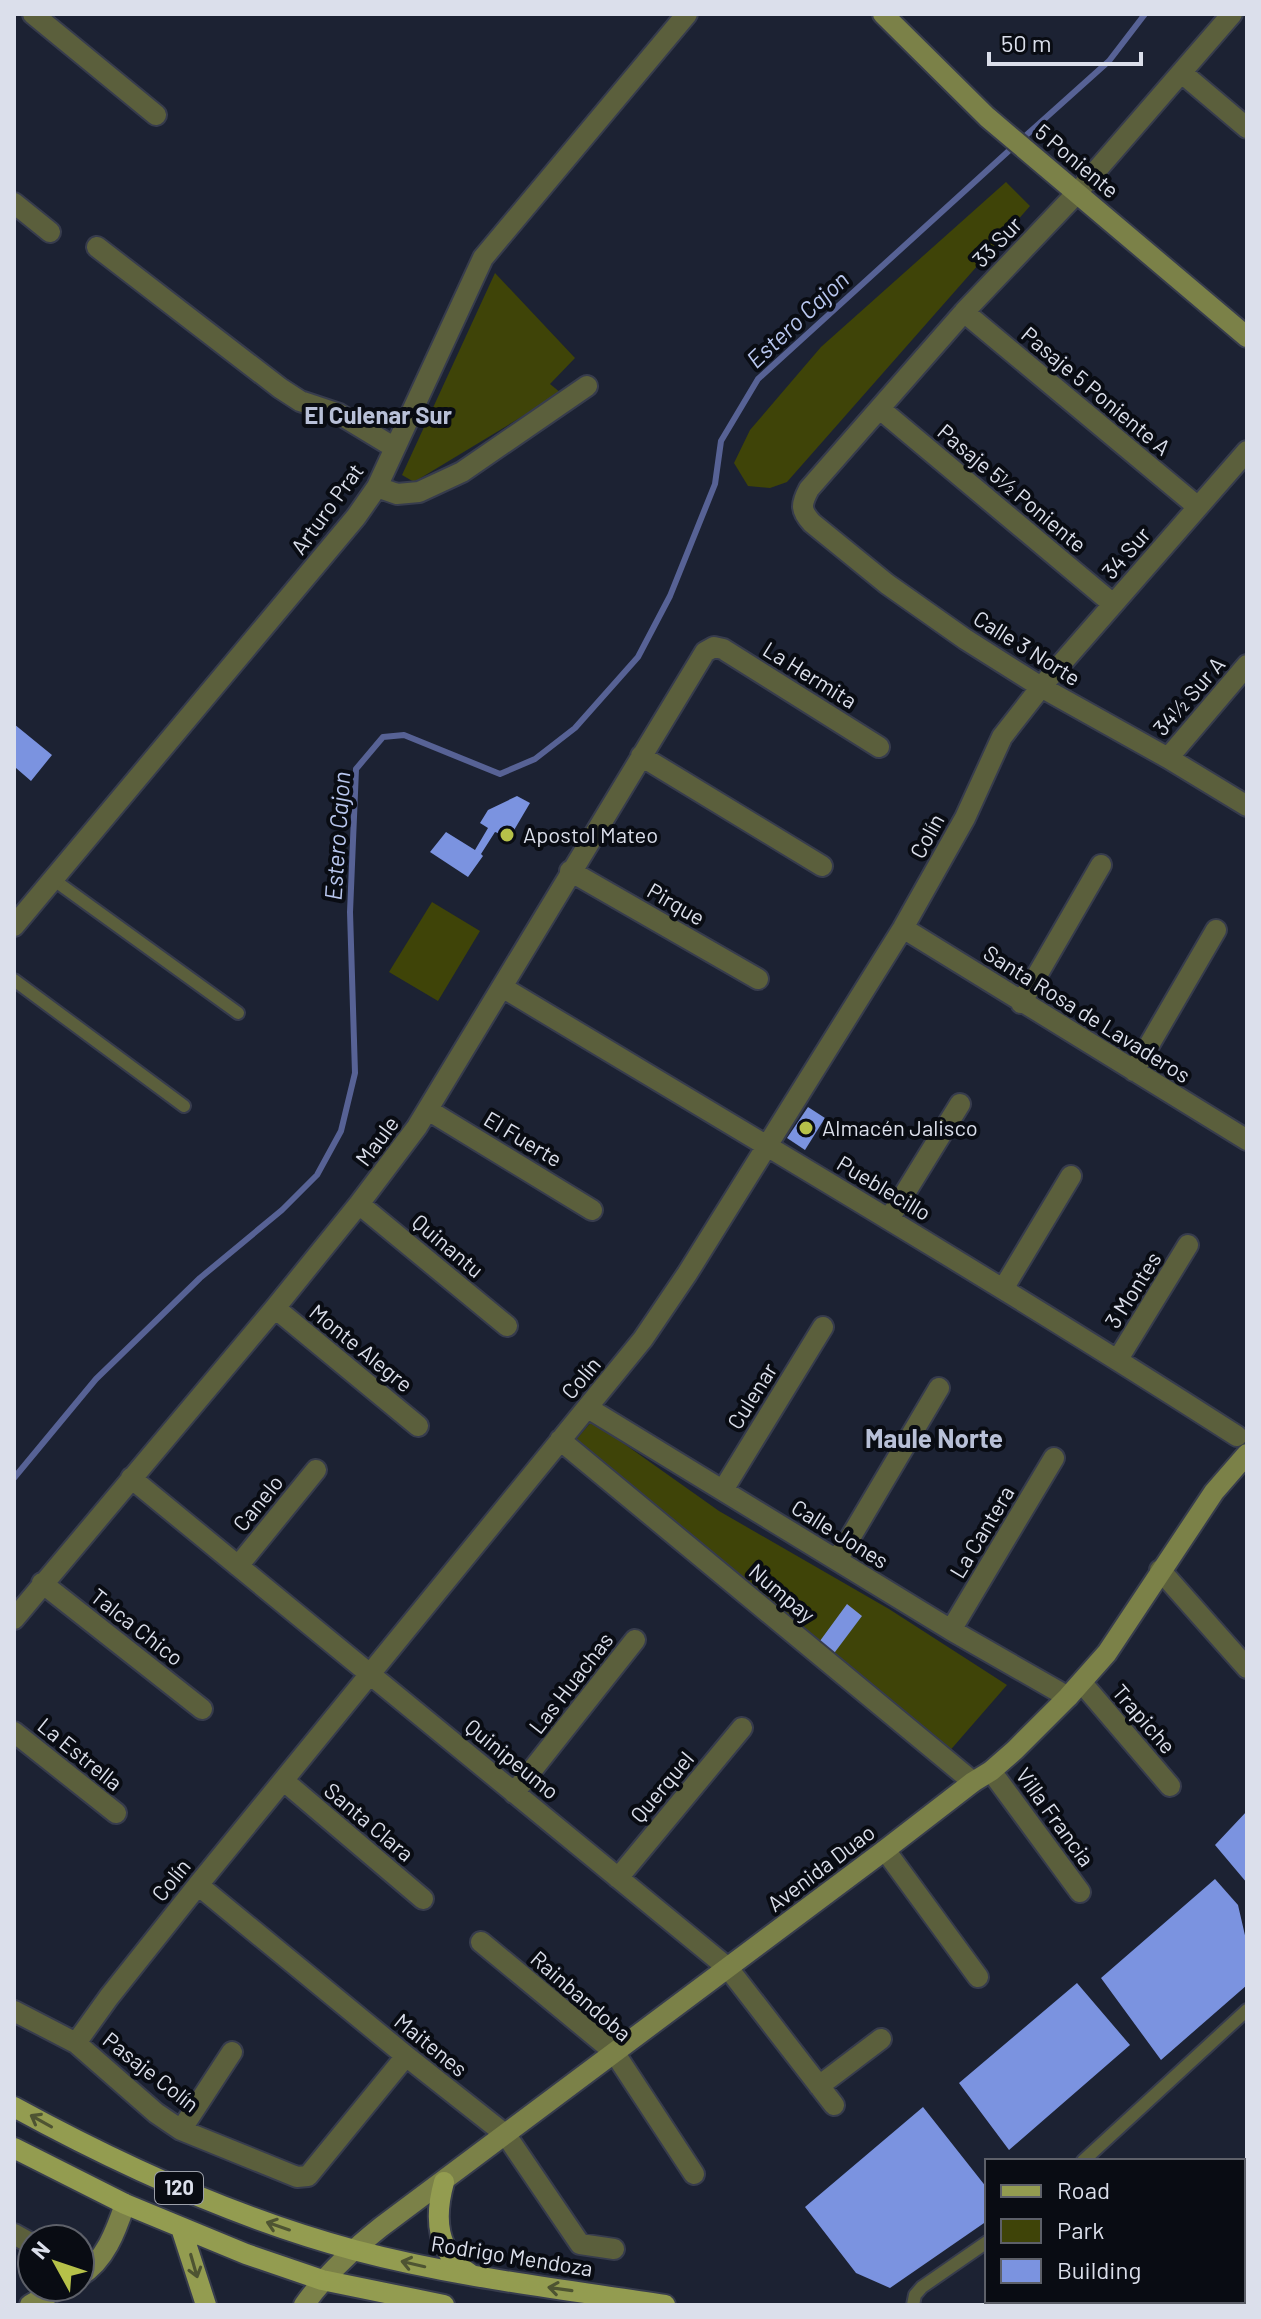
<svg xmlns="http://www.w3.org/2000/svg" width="1261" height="2319" font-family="Barlow,sans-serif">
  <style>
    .green { fill: #3f4408 }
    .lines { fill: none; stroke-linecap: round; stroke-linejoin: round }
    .stream { stroke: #576295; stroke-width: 6 }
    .building { fill: #7b93e0 }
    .lane-casing { stroke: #373c4d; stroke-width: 16 }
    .street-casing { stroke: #373c4d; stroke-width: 24 }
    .secondary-casing { stroke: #373c4d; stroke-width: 24 }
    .primary-casing { stroke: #373c4d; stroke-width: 24 }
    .lane { stroke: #5b5f3c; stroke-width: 12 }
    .street { stroke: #5b5f3c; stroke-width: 20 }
    .secondary { stroke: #7b8148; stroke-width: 20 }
    .primary { stroke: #939c50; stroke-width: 20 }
    .oneway { stroke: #4e5432 }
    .poi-dot { fill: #b6c149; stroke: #090c13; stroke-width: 3 }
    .labels { text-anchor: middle; stroke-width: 8; stroke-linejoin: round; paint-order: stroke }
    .shield { fill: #090c13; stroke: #9ca0aa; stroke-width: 2 }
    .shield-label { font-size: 20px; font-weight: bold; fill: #dbdfeb }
    .street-label { font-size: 22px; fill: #dbdfeb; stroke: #090c13 }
    .poi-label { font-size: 22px; fill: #dbdfeb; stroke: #090c13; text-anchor: start }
    .water-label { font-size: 24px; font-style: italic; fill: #b9c7ef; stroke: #090c13 }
    .neighbourhood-label { font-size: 24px; font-weight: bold; fill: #b8c0d7; stroke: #090c13 }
    .quarter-label { font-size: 26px; font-weight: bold; fill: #b8c0d7; stroke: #090c13 }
  </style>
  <rect width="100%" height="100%" fill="#1c2233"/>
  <path class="green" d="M1006 182 1030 206 787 482 770 488 748 486 734 463 750 430 821 347Z
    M495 273 575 358 550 384 561 393 414 482 402 475Z
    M432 902 480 931 438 1001 389 972Z
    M592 1421 719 1511 889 1609 1007 1685 947 1754 574 1442Z"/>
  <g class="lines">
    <path class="stream" d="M1022 139 1109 61 1145 14
      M14 1478 96 1379 200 1278 282 1210 317 1175 341 1131 355 1073 350 912 356 769 383 737 404 735 500 774 535 759 575 728 638 657 670 596 715 484 721 441 758 379 1013 147"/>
  </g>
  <path class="building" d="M14 724 52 755 31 781 16 768 14 770Z
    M517 796 530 803 510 837 495 832 481 854 483 856 468 877 430 852 446 832 475 850 488 828 480 823 488 810Z
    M808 1107 825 1118 805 1150 787 1138Z
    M847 1604 862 1616 832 1656 817 1645Z
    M1247 1811V1883L1215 1845Z
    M1215 1879 1238 1905 1247 1944V1985L1161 2060 1101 1978Z
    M1077 1983 1130 2045 1009 2150 959 2083Z
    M923 2107 987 2188V2221L890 2288 856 2273 805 2207Z"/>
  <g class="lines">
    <defs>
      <path id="lane" d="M54 880 238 1013
        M14 980 184 1106
        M1083 2161 1247 2010
        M913 2305 915 2295 922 2287 987 2242"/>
      <path id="street" d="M33 14 156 115
        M1232 14 1076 194 964 312 809 489C801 504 800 510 812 523L887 584 965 639 1041 687 1168 758 1247 806
        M1182 73 1247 128
        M14 203 50 232
        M97 247 280 388 300 401 339 414 395 448
        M964 312 1198 507
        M880 409 1113 604
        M377 487 397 494 419 492 462 472 587 386
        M641 756 822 866
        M1168 758 1247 665
        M570 871 758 979
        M14 926 356 517 377 487 483 258 687 14
        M903 928 1247 1140
        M502 987C748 1135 996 1281 1237 1436
        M1021 1003 1101 865
        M1134 1071 1216 930
        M428 1110 592 1210
        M359 1204 507 1326
        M889 1219 960 1104
        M1003 1289 1071 1176
        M275 1308 418 1426
        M1118 1359 1188 1245
        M588 1408 951 1630 1068 1697
        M560 1440 973 1782
        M131 1478 728 1968 834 2105
        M723 1490 823 1327
        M837 1560 939 1388
        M238 1566 316 1470
        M1160 1570 1247 1668
        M42 1583 202 1709
        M14 1619 275 1308 359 1204 417 1127 705 652 714 647 723 649 879 747
        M951 1630 1054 1458
        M1082 1683 1170 1786
        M14 1732 116 1813
        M991 1771 1080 1892
        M284 1781 423 1899
        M514 1793 635 1640
        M885 1850 978 1977
        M618 1878 742 1728
        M198 1885 406 2056 506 2135 580 2244 614 2249
        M481 1942 614 2052 694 2174
        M14 2011 76 2043 156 2113 181 2130 297 2177 308 2176 406 2056
        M76 2043 109 1997 198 1885 643 1339 687 1274 903 928 965 818 1002 737 1041 687 1247 451
        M819 2086 881 2039
        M181 2130 232 2052
        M14 2234 32 2244"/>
      <path id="secondary" d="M883 14 987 117 1247 337
        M80 2276C105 2261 116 2231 125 2204
        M30 2305 61 2287
        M304 2305C326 2274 352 2250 381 2227L885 1850 973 1782 991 1771 1015 1750 1068 1697 1107 1653 1214 1492 1247 1454"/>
      <path id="primary" d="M14 2107C122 2166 235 2218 354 2250 456 2277 561 2289 665 2305
        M14 2148 125 2204 246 2254 322 2280 444 2305
        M444 2182C434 2218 436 2252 470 2274
        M181 2228 206 2305"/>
    </defs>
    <use href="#lane" class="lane-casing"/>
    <use href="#street" class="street-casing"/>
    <use href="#secondary" class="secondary-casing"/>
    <use href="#primary" class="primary-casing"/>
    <use href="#lane" class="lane"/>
    <use href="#street" class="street"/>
    <use href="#secondary" class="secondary"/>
    <use href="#primary" class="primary"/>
  </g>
  <defs><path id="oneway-shaft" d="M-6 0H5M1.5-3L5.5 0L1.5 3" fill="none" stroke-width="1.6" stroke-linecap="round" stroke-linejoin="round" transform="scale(2)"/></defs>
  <g class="oneway">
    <use href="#oneway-shaft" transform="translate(41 2121) rotate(-151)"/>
    <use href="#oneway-shaft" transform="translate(278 2226) rotate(-161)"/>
    <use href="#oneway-shaft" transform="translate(413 2264) rotate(-167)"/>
    <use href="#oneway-shaft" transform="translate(194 2266) rotate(74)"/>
    <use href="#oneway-shaft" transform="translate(560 2289) rotate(-172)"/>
  </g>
  <g class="poi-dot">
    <circle cx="507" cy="835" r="8"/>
    <circle cx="806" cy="1128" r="8"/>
  </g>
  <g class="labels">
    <rect class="shield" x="155" y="2172" width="48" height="32" rx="6"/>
    <g class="shield-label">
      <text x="179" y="2195">120</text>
    </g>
    <g class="street-label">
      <text transform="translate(1077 161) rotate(40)" y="8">5 Poniente</text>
      <text transform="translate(997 242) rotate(-46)" y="8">33 Sur</text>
      <text transform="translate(1096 391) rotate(40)" y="8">Pasaje 5 Poniente A</text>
      <text transform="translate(1012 488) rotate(40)" y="8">Pasaje 5½ Poniente</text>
      <text transform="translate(327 509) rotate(-54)" y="8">Arturo Prat</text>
      <text transform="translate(1126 553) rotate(-49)" y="8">34 Sur</text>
      <text transform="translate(1027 648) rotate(32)" y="8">Calle 3 Norte</text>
      <text transform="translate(810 675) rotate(32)" y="8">La Hermita</text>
      <text transform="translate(1189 696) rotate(-49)" y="8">34½ Sur A</text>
      <text transform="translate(927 836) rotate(-61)" y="8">Colín</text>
      <text transform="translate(676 904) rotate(30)" y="8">Pirque</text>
      <text transform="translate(1087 1014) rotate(32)" y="8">Santa Rosa de Lavaderos</text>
      <text transform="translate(523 1139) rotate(31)" y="8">El Fuerte</text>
      <text transform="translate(377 1141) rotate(-53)" y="8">Maule</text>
      <text transform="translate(884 1188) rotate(31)" y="8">Pueblecillo</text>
      <text transform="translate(448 1246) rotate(40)" y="8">Quinantu</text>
      <text transform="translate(1133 1290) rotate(-58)" y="8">3 Montes</text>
      <text transform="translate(361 1348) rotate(39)" y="8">Monte Alegre</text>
      <text transform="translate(581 1378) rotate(-50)" y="8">Colín</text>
      <text transform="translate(752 1396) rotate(-58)" y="8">Culenar</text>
      <text transform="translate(258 1503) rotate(-51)" y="8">Canelo</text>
      <text transform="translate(982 1532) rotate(-59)" y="8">La Cantera</text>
      <text transform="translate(840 1534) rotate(32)" y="8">Calle Jones</text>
      <text transform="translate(782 1593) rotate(40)" y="8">Numpay</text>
      <text transform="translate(137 1627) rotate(38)" y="8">Talca Chico</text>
      <text transform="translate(571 1683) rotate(-52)" y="8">Las Huachas</text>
      <text transform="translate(1144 1719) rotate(49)" y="8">Trapiche</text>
      <text transform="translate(80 1754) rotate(39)" y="8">La Estrella</text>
      <text transform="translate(512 1759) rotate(39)" y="8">Quinipeumo</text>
      <text transform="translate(662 1787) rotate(-50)" y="8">Querquel</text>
      <text transform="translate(1055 1817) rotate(54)" y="8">Villa Francia</text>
      <text transform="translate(369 1822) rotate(40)" y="8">Santa Clara</text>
      <text transform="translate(821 1868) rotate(-37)" y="8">Avenida Duao</text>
      <text transform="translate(171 1880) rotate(-51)" y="8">Colín</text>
      <text transform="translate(581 1996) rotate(41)" y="8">Rainbandoba</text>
      <text transform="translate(431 2045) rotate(39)" y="8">Maitenes</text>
      <text transform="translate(151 2072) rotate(38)" y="8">Pasaje Colín</text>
      <text transform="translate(512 2256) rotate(9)" y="8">Rodrigo Mendoza</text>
    </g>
    <g class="poi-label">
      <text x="523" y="843">Apostol Mateo</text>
      <text x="822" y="1136">Almacén Jalisco</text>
    </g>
    <g class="water-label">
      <text transform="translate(798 320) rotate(-43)" y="8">Estero Cajon</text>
      <text transform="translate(338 836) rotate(-86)" y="8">Estero Cajon</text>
    </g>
    <g class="neighbourhood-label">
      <text x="378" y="424">El Culenar Sur</text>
    </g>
    <g class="quarter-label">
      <text x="934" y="1448">Maule Norte</text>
    </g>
  </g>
  <rect width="1261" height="2319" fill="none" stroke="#dbdfeb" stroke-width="32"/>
  <rect x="985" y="2159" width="260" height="144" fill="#090c13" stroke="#5d6069" stroke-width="2"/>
  <rect x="1001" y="2185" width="40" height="12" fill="#939c50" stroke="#5d6069" stroke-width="2"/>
  <text x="1057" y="2199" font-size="24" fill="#dbdfeb">Road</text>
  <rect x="1001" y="2219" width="40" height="24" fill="#3f4408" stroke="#5d6069" stroke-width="2"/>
  <text x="1057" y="2239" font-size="24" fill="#dbdfeb">Park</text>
  <rect x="1001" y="2259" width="40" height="24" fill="#7b93e0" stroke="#5d6069" stroke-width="2"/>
  <text x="1057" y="2279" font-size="24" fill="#dbdfeb">Building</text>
  <g transform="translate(56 2263) rotate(310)"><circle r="38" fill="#090c13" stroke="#5d6069" stroke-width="2"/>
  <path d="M0-6L14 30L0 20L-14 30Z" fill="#b6c149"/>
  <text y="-12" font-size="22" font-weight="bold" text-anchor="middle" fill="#dbdfeb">N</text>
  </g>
  <path d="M989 52v12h152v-12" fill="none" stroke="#dbdfeb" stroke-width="4"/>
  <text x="1001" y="52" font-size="24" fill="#dbdfeb" stroke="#090c13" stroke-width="6" paint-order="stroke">50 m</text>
</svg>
